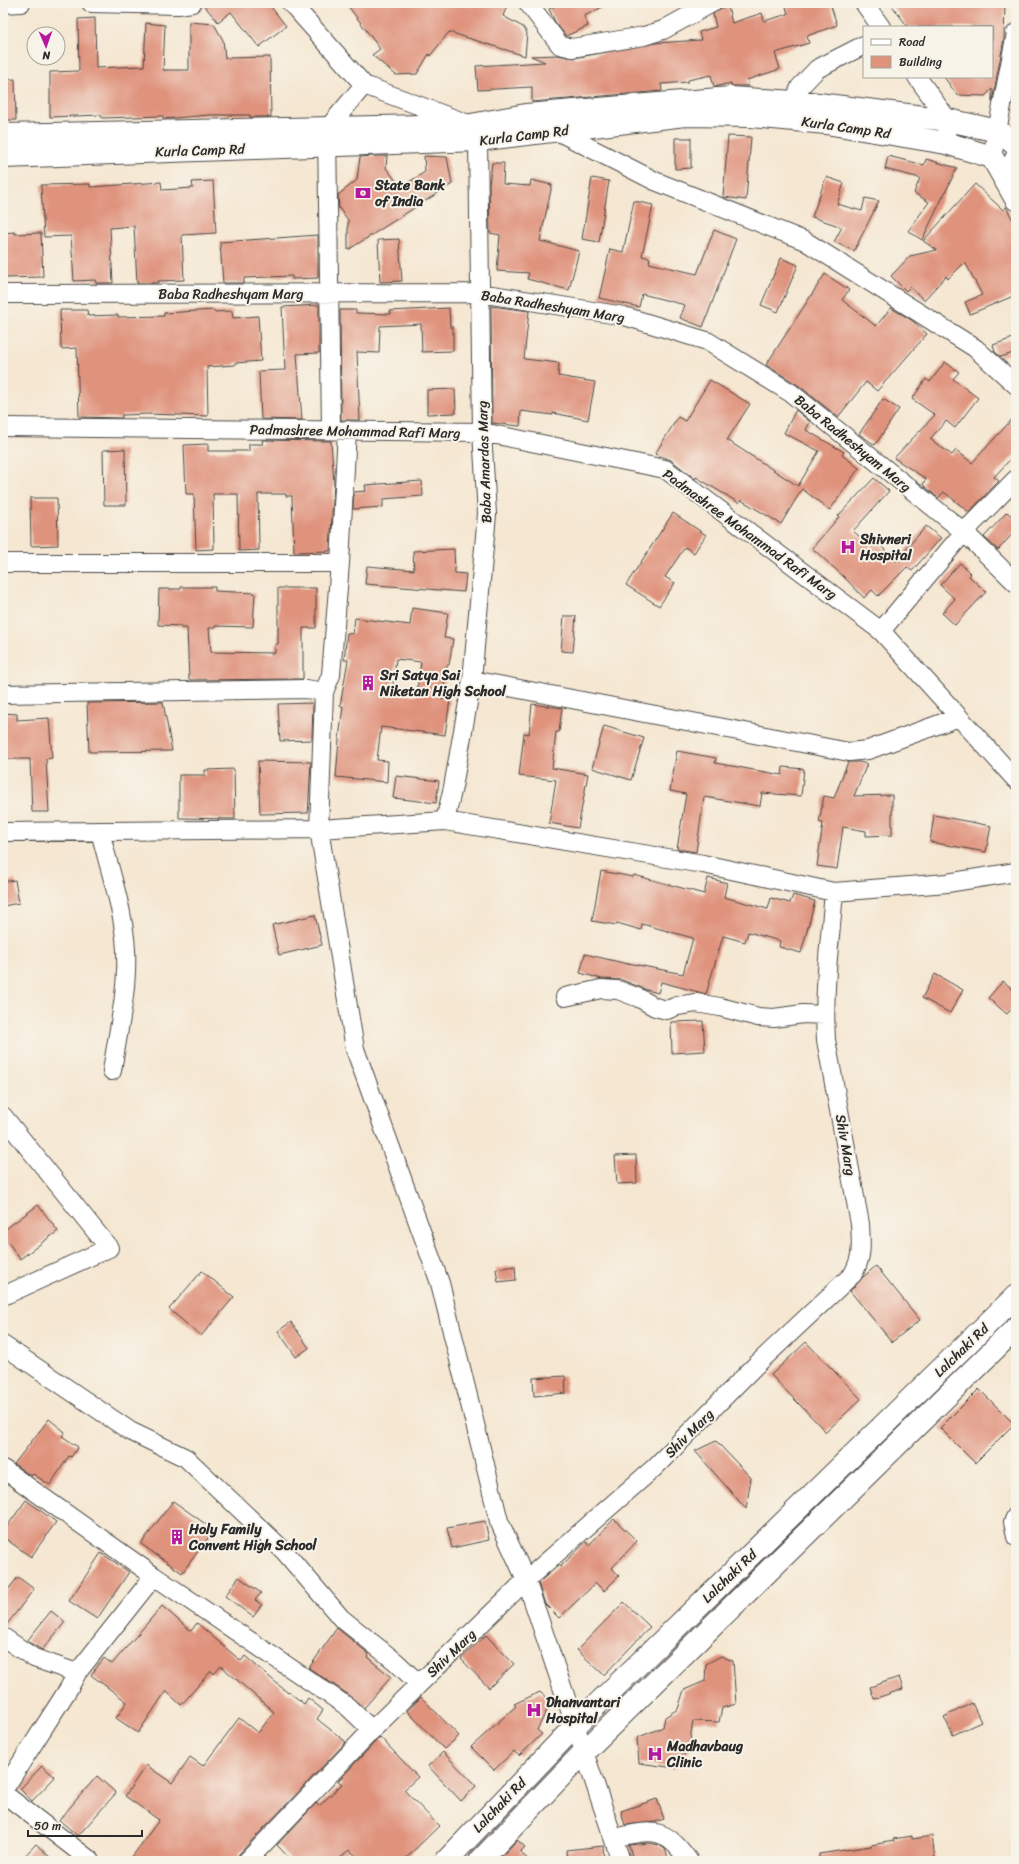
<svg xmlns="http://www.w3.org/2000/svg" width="1019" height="1864" font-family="Sriracha,sans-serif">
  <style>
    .building { fill: #df927c; fill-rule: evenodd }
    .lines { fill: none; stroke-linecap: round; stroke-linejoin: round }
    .minor-casing { stroke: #494744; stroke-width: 20 }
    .major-casing { stroke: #494744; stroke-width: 24 }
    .minor { stroke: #fff; stroke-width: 18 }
    .major { stroke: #fff; stroke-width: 22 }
    .labels { text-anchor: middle; stroke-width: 4; stroke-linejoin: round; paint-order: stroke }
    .street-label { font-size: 14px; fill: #2b2b2b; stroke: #f7f3e8 }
    .poi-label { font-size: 14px; font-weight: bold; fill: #2b2b2b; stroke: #f7f3e8; text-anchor: start }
  </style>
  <rect width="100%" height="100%" fill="#f7f3e8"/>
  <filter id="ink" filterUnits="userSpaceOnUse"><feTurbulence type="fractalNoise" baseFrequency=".025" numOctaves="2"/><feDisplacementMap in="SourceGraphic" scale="8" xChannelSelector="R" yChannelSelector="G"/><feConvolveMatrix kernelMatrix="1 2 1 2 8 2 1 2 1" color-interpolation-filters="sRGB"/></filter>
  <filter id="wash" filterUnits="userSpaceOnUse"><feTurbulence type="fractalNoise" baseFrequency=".012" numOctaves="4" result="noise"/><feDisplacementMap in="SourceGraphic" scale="16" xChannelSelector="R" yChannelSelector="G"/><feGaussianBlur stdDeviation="0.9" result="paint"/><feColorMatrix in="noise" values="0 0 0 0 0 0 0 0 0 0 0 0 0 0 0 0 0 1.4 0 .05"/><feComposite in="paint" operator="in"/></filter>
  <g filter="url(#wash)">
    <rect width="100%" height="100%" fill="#f5e7d2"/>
    <g id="blocks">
      <path class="building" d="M202 3H268L286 26 259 47 231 12 218 22Z
        M346 3H508L503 16 523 27 527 33 525 56 449 32 430 56 429 54 417 74 396 75 372 55 380 49Z
        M561 3H611L584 16 588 26 566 36 555 22 549 9Z
        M785 3H830L837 25 807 36 809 43 775 53 780 69 747 80 749 86H731V83L714 87 711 75 688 80V82L661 84 662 91 532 102V87L478 90 476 66 545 62 531 56 557 55 574 58 656 43 701 40 699 32 716 27 713 14 721 8 728 7 732 23 762 13 764 21 788 14Z
        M890 3H1005L1004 39 992 102V89L985 96 957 95 944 77H992V27H908Z
        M95 18 96 68 144 66 146 23 165 25 163 70H189V22L214 24 223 40 225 58 270 57 271 117H250V115H209L163 119V116L102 118 101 115 50 117V72L79 71 78 19Z
        M15 79 16 120H3V80Z
        M728 136 751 137 746 200 723 197Z
        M675 138H691V168L675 169Z
        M372 156H387L386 168 401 187 425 172 424 156 447 157 452 184 348 250V220L339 208 338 195 357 180 360 157Z
        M888 156 924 165 926 159 957 168 922 240 908 231 929 202 914 193 920 178 885 169Z
        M492 163H504L503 184 530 186 531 180 552 185 540 241 579 251 569 290 527 279 529 273 497 271 500 235 490 233 489 184Z
        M826 177 844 183 837 204 862 211 865 198 879 201 854 251 834 242 842 227 812 217Z
        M592 178 609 181 599 242 582 239Z
        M213 181 216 233 182 235 184 280 158 281V283H137L134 226 110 228 113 283H96L95 280 74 281 71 236 44 237 41 185 90 184V187L161 182 162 190 193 188 192 182Z
        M975 184 1003 210 1006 207 1016 226V295L970 314 965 302 982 295 965 262 948 279 946 276 924 300 910 287 906 291 891 276 910 256 937 250 923 241Z
        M634 201 653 205 642 256 650 258 649 263 697 274 714 230 736 239 703 327 680 318 685 305 642 294 639 307 599 298 610 249 623 252Z
        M15 232V234L41 233 43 277 3 278V233Z
        M318 235V278L292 279V276L244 278V283H223L220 242Z
        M399 239 402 281 380 282 378 240Z
        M781 258 798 265 778 312 761 305Z
        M825 274 849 290 842 300 876 326 891 308 913 321 927 334 877 391 866 382 838 417 798 385 766 365Z
        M319 305V353L297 354 302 420 261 419 259 371 285 370 282 307Z
        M491 306 529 311 524 359 559 363 558 376 595 382 588 420 553 413V415L521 411 520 426 492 423Z
        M449 308 450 327H453V351L422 352 421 324 380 326 379 353 357 352 360 420H341L340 310H356V313L391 314 390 311Z
        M60 310H87L88 316 118 315V317L164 316V313L214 310V312L232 311 233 318 258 316 261 361 235 363V365L207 367 208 416 148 414 122 415V418L79 417 77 348 61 349Z
        M1016 337V352L1001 357 995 352 993 345Z
        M945 362 959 372 953 379 978 398 955 428 946 421 930 439 952 455 956 450 972 463 1016 415V453L994 477 999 481 969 512 944 492 938 498 925 487 923 484 926 479 894 458 935 415 912 399 926 379 930 382Z
        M710 380 750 404 727 440 798 486 819 451 784 433 796 410 810 422 806 430 844 452 842 455 859 468 830 510 802 489 781 524 741 500 739 503 696 477 695 479 671 460 655 454 678 417 685 421Z
        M455 389 456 413 427 414V390Z
        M883 399 899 409 875 445 859 434Z
        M262 440 331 441 334 483 330 551 294 552 292 496H286V494H258L259 550 239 551 238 494H213L214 549 196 550 194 494H186L184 445 208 444V451H249V444H263Z
        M125 449 126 505H104L103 450Z
        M874 478 889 491 853 531 872 547 877 542 896 561 926 526 941 538 912 571 907 567 878 596 872 590 864 598 843 576 812 548 839 517 838 516Z
        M422 481 423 496 383 499V507L353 509 354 492 366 491 365 485Z
        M30 498H57L58 545 31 546Z
        M1007 512 1016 520V530L998 550 984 537Z
        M673 513 706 535 694 553 685 547 665 577 675 583 659 606 626 585Z
        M454 549 455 573 466 574 464 592 365 584 367 566 414 570 413 551Z
        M960 563 971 574 969 576 986 592 955 625 942 613 955 599 940 585Z
        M181 587H215V591L255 593 253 627 215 626V628H209L211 652 275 653V644H278V588H316V628H303V679L189 680 187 628H181V626L158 625 159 589H181Z
        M412 608 448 613 444 638 453 639 449 665H447L442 699 450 700 445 735 381 727 377 760 388 761 387 782 336 777 339 739 343 706H340L348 660H344L347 633 353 634 355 618 410 625ZM396 659 421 662 416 696 392 693Z
        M564 616H576L573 652 561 651Z
        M163 702 172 751 89 752 87 703Z
        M313 703 312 740 280 741 278 704Z
        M532 704 562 708 559 732H556L552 768 588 774 578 828 549 823 556 780 519 776 524 733 529 734Z
        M3 713 17 714V720L49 718 52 758 46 759 49 812H32L30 759H3Z
        M604 726 644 738 631 780 592 768Z
        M677 751 716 758 715 763 782 775 783 767 804 769 801 796 762 793 760 806 704 797 696 852 677 849 686 794 670 791Z
        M258 761 311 762 308 813 260 814Z
        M848 762H859L867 764 854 796 892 795V835L866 836V831L843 827 837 869 817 866 823 823 819 822 824 796 834 798Z
        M234 769 235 819 179 818V775H205V770Z
        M396 776 439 781 436 803 393 798Z
        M934 815 991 826 986 852 930 842Z
        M601 871 633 877 634 875 704 894 708 878 727 883 724 897 768 909 771 898 790 903 793 895 815 901 801 953 779 947 780 941 748 932 745 942 723 936 706 994 661 982 658 993 647 990 622 980 602 979 580 973 585 954 628 964V963L683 974 693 938 642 924 641 930 617 923V925L592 921Z
        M15 880 19 903 3 906V882Z
        M315 915 322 945 279 955 272 925Z
        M935 974 963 990 950 1013 922 998Z
        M1003 981 1016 992V1004L1007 1014 988 998Z
        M703 1021 705 1051 672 1053 671 1022Z
        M636 1155 637 1183 617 1184 615 1156Z
        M38 1205 58 1231 20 1259 3 1235V1231Z
        M515 1266 516 1280 498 1282 496 1269Z
        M876 1266 920 1320 892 1342 850 1291 863 1277Z
        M202 1271 234 1297 201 1336 169 1309Z
        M291 1322 309 1348 296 1357 278 1331Z
        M806 1342 861 1399 826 1432 771 1375Z
        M565 1376 566 1393 534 1396 533 1378Z
        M979 1389 1014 1424 975 1463 940 1428Z
        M49 1419 65 1432 62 1436 78 1447 71 1457 69 1456 50 1485 33 1474 31 1476 14 1464Z
        M716 1441 751 1478 746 1509 695 1451Z
        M26 1500 56 1522 31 1557 3 1537V1532Z
        M173 1501 214 1530 182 1573 141 1544Z
        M614 1519 637 1541 612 1568 619 1576 604 1591 596 1583 559 1618 545 1604 538 1583 559 1565 560 1567 586 1542 589 1545Z
        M485 1521 489 1540 452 1548 447 1528Z
        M101 1553 129 1572 97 1619 69 1601Z
        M18 1577 34 1589 5 1627H3V1596Z
        M239 1577 261 1593 255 1600 262 1605 253 1617 225 1596Z
        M624 1602 650 1627 604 1675 577 1650Z
        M162 1606 191 1631 197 1623 241 1661 245 1656 288 1693 289 1692 304 1704 308 1698 323 1710 317 1719 346 1742 239 1854 237 1861H129L159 1820 125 1796 146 1765 172 1783 190 1757 203 1766 239 1718 258 1733 274 1712 221 1666 214 1674 211 1671 181 1705 166 1691 138 1733 116 1718 127 1702 91 1675 104 1658 112 1664Z
        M51 1611 65 1622 42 1650 27 1641Z
        M337 1628 369 1654 367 1657 391 1677 364 1708 343 1691 309 1668Z
        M486 1635 514 1664 489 1688 461 1659Z
        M721 1656 733 1661 736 1704 722 1708 719 1722 693 1721 688 1753 678 1756 676 1768 639 1763 637 1738 663 1727 665 1717 678 1709 684 1690 705 1681 706 1664Z
        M899 1677 903 1689 874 1699 870 1687Z
        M540 1692 551 1702 537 1730 542 1734 519 1756 514 1751 494 1770 471 1747 516 1706 514 1704Z
        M421 1697 459 1736 444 1749 407 1711Z
        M972 1703 981 1722 953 1735 944 1717Z
        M380 1737 418 1777 404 1790 439 1826 403 1861H362L349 1850 337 1861H292L277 1845 316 1803 319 1806 342 1784 338 1781Z
        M443 1752 476 1786 461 1801 428 1766Z
        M42 1766 55 1777 32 1801 20 1789Z
        M97 1776 116 1793 78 1836 59 1820Z
        M657 1799 664 1819 655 1822 625 1825 621 1811Z
        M912 1836V1839L932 1836 935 1859 922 1861H819V1854L871 1846V1845L894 1841 893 1839Z
        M517 1840 525 1847 520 1852 530 1861H497Z
        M648 1843 659 1845 665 1849 669 1861H633L629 1845Z
        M36 1844 54 1861H20Z
        M603 1846 604 1861H567L566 1850Z"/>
    </g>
  </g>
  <g filter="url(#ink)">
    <use href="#blocks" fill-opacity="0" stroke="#494744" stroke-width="1"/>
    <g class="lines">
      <defs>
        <path id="minor" d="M91 3 178 5 192 3
          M291 3 364 85 471 125 478 140 482 432 487 514 472 680 453 787 445 821
          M528 3 560 45 572 48 644 36 663 30 712 3
          M864 3 881 27
          M3 4 21 3
          M917 77 948 120 947 130
          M794 102 800 87 817 69 864 45
          M557 131 655 181 805 241 975 348 1016 385
          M992 157 1016 33
          M1005 179 1016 154
          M3 294 480 293 624 316 707 341 791 393 964 532 1016 583
          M3 427 482 432 665 469 881 631 1016 780
          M331 430 327 129 364 85
          M3 563H340
          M881 631 964 532 1016 479
          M472 680 849 752 868 750 959 717
          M3 694 306 689 324 692
          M100 831C109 869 124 910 126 950 128 990 118 1031 112 1071
          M3 832 319 829 324 692 331 675 340 563 347 430
          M565 997 601 989 618 990 639 998 655 1007 667 1010 677 1006 696 1003 720 1007 758 1017 774 1018 803 1014 825 1015
          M3 1116 109 1248 3 1296
          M3 1345 130 1431 186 1458 284 1551 341 1618 396 1662 419 1684
          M3 1469 154 1576 348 1707 372 1730
          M1016 1516 1013 1522 1016 1537
          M3 1637 34 1658 77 1673 69 1688 3 1791
          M77 1673 154 1576
          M3 1793 91 1861
          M613 1838C653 1830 663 1825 689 1861
          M247 1861 372 1730 419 1684 526 1580 654 1468 754 1367 853 1274C863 1256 861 1244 860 1224L826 1040C823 990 830 941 834 892
          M621 1861 526 1580 499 1521 440 1283 355 1049 319 829 445 821 703 864 834 892 947 883 1016 872"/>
        <path id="major" d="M3 135 471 125 526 115 731 98 810 103 948 120 998 131 1016 145
          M3 157 478 140 685 115 751 116 826 123 946 143 992 157 1016 199
          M446 1861 576 1725 1016 1296
          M480 1861 584 1752 1016 1328"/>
      </defs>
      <use href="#minor" class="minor-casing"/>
      <use href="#major" class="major-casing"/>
      <use href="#minor" class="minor"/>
      <use href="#major" class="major"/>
    </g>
  </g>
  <defs>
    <symbol id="bank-bare" viewBox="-9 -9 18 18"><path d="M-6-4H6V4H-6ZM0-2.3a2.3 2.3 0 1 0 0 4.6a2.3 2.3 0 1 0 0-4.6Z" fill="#b5179e" stroke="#f7f3e8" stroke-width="2.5" paint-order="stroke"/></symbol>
    <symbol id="hospital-bare" viewBox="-9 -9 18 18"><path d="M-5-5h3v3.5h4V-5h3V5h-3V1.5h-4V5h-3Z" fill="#b5179e" stroke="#f7f3e8" stroke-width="2.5" paint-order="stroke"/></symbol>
    <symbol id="building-bare" viewBox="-9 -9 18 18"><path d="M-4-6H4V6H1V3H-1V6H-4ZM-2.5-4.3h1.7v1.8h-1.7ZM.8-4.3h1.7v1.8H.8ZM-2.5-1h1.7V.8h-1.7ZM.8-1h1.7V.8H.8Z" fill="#b5179e" stroke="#f7f3e8" stroke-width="2.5" paint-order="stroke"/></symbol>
  </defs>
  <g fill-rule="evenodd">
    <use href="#bank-bare" x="352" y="182" width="22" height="22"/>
    <use href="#hospital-bare" x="837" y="536" width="22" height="22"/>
    <use href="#building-bare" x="357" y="672" width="22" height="22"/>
    <use href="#building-bare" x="166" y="1526" width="22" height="22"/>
    <use href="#hospital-bare" x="523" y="1699" width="22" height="22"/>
    <use href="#hospital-bare" x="644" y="1743" width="22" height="22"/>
  </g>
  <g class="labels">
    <g class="street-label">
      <text transform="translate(846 127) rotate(8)" y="5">Kurla Camp Rd</text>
      <text transform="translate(524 135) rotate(-7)" y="5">Kurla Camp Rd</text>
      <text transform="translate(200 150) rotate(-2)" y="5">Kurla Camp Rd</text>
      <text x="231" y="299">Baba Radheshyam Marg</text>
      <text transform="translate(553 306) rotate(9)" y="5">Baba Radheshyam Marg</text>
      <text transform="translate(355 431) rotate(1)" y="5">Padmashree Mohammad Rafi Marg</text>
      <text transform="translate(853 443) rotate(39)" y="5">Baba Radheshyam Marg</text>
      <text transform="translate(484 462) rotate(-92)" y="5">Baba Amardas Marg</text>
      <text transform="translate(750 534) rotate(36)" y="5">Padmashree Mohammad Rafi Marg</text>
      <text transform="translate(846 1145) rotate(80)" y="5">Shiv Marg</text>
      <text transform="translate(961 1350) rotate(-44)" y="5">Lalchaki Rd</text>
      <text transform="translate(689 1433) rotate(-45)" y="5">Shiv Marg</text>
      <text transform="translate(729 1576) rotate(-44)" y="5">Lalchaki Rd</text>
      <text transform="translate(451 1653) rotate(-44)" y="5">Shiv Marg</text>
      <text transform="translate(499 1805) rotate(-46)" y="5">Lalchaki Rd</text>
    </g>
    <g class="poi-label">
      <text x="375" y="190">State Bank<tspan x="375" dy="16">of India</tspan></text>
      <text x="860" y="544">Shivneri<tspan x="860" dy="16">Hospital</tspan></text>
      <text x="380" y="680">Sri Satya Sai<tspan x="380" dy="16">Niketan High School</tspan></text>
      <text x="189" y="1534">Holy Family<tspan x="189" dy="16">Convent High School</tspan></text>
      <text x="546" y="1707">Dhanvantari<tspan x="546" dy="16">Hospital</tspan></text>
      <text x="667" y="1751">Madhavbaug<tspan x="667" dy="16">Clinic</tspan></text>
    </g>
  </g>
  <rect width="1019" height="1864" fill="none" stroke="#f7f3e8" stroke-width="16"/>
  <rect x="863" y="26" width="130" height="52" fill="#f7f3e8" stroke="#a5a39c"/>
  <rect x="871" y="39" width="20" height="6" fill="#ffffff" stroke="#a5a39c"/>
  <text x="899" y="46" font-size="12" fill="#2b2b2b">Road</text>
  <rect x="871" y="56" width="20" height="12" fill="#df927c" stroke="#a5a39c"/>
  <text x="899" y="66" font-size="12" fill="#2b2b2b">Building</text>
  <g transform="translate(46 46) rotate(178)"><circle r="19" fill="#f7f3e8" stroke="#a5a39c"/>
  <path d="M0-3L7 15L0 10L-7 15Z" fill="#b5179e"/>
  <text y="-6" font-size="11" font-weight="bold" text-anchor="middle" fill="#2b2b2b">N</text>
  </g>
  <path d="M28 1830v6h114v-6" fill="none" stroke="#2b2b2b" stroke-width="2"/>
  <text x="34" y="1830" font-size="12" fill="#2b2b2b" stroke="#f7f3e8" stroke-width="3" paint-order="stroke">50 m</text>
</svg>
